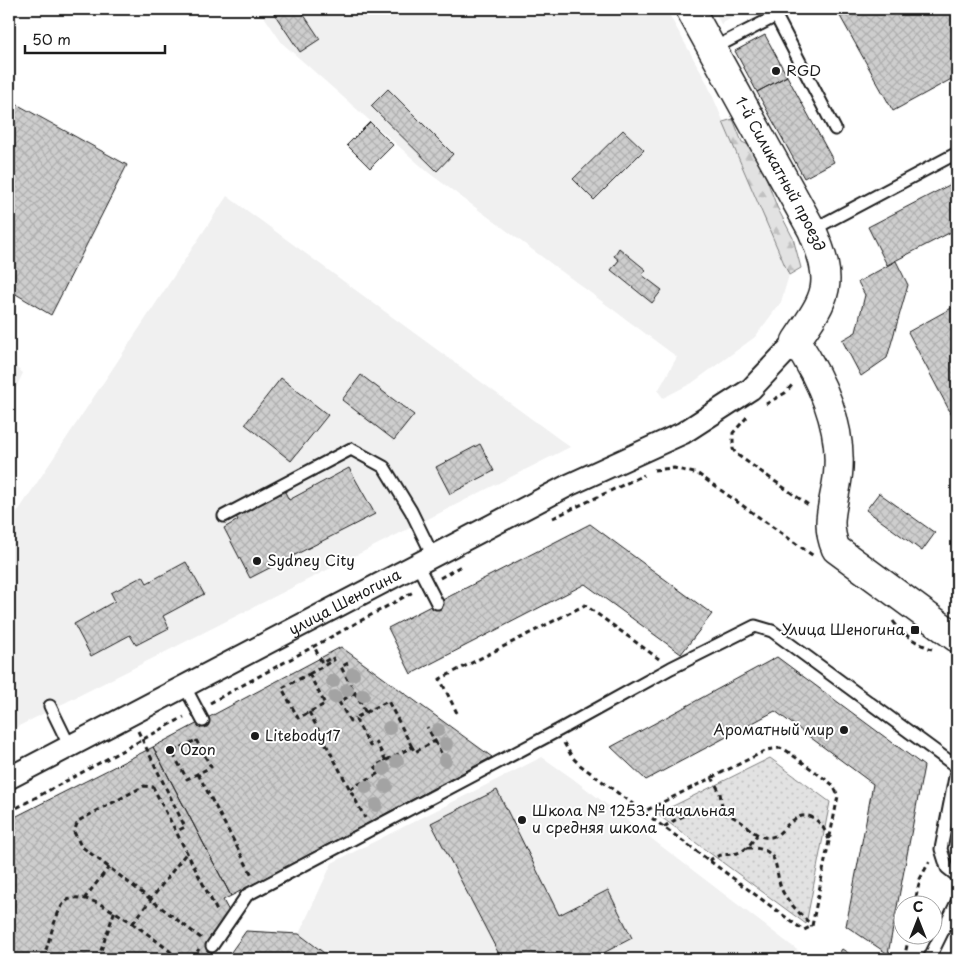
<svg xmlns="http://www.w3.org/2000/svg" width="966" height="968" font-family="'Playpen Sans',sans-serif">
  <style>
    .built { fill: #f0f0f0 }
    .forest { fill: url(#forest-firs); stroke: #7f7f7f }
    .park { fill: url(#park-dots); stroke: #7f7f7f }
    .building { fill: url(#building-cross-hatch); stroke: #1c1c1c }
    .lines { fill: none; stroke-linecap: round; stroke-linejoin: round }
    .service-casing { stroke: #1c1c1c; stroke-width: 15 }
    .minor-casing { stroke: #1c1c1c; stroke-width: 25 }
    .tertiary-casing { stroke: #1c1c1c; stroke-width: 31 }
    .path { stroke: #1c1c1c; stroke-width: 3; stroke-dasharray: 5 4; stroke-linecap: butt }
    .service { stroke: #fff; stroke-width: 11 }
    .minor { stroke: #fff; stroke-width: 21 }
    .tertiary { stroke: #fff; stroke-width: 28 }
    .tree { fill: #a3a3a3 }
    .poi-dot { fill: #1c1c1c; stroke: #fff; stroke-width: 2 }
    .labels { text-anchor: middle; stroke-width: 4; stroke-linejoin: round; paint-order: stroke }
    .poi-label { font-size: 15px; fill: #1c1c1c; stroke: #fff; text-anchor: start }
    .street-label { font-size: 15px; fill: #1c1c1c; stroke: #fff }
  </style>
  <defs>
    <pattern id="forest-firs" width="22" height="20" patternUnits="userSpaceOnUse" patternTransform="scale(1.25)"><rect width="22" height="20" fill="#e2e2e2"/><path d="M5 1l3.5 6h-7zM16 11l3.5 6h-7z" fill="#c1c1c1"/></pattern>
    <pattern id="park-dots" width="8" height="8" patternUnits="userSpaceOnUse" patternTransform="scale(1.25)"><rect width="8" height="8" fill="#e2e2e2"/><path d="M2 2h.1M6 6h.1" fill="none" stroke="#c1c1c1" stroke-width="1.8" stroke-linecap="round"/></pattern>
    <pattern id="building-cross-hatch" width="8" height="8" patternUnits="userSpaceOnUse" patternTransform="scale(1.25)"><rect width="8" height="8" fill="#cecece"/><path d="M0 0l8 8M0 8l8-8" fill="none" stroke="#b0b0b0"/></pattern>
  </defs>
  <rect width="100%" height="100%" fill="#fff"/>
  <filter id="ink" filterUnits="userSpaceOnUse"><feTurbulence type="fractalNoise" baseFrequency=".02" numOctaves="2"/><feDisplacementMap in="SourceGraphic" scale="10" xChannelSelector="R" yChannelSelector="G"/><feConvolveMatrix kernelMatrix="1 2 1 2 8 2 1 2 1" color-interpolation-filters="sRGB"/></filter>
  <g filter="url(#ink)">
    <path class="built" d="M259 9H666L707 83 789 275 781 302 755 337 692 383 663 398 658 391 677 357 429 173 282 43Z
      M713 9H748L721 24Z
      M227 196 570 447 9 731V525Z
      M9 362 23 373 9 402Z
      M542 757 572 778 809 959H332L299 934 332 863Z"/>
    <path class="forest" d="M733 119 742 142 755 148 777 207 793 238 801 268 789 275 723 122Z"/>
    <path class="park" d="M770 758 830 802 806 924 657 814Z"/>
    <path class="building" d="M271 9H300L320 39 300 52Z
      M836 9H957V76L893 111Z
      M765 35 787 76 757 92 735 51Z
      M787 76 834 162 804 178 757 92Z
      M388 89 453 154 437 171 371 106Z
      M9 100 127 165 51 315 9 290Z
      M370 122 393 145 370 168 347 145Z
      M623 130 644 150 594 200 573 179Z
      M957 181V229L887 265 868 227Z
      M619 248 646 270 642 275 662 290 652 303 611 270 619 260 614 256Z
      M896 261 908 285 887 358 861 376 842 340 856 332 865 295 858 282Z
      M957 305V425L908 332Z
      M361 375 414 415 394 440 342 400Z
      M281 378 328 415 291 461 245 424Z
      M480 444 494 471 450 494 436 467Z
      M349 468 375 514 250 578 224 528 238 520 235 515 284 490 289 500Z
      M879 493 935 533 922 551 866 510Z
      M590 524 712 614 681 654 585 584 411 674 388 628Z
      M186 562 204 594 163 616 169 628 136 645 130 635 91 656 74 624 115 601 111 593 143 576 147 583Z
      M341 647 492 757 231 896 153 747Z
      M777 657 924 766 888 954 846 926 873 784 775 711 646 780 611 747Z
      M153 747 231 896 223 900 231 915 207 949 221 959H9V820Z
      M497 790 559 915 608 890 632 938 592 959H499L500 956 431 823Z
      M246 931 299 934 332 959H226Z
      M842 949 857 959H835Z"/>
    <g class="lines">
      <defs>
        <path id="service" d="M712 49 776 16 835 129
          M812 230 957 153
          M224 516 351 449 384 467 411 511 433 556
          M417 564 437 603
          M185 687 203 721
          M50 706 70 747
          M957 767 941 849 947 868 957 876
          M212 946 247 895 559 730 671 668 755 626 772 631 957 767
          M929 959 957 902"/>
        <g id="minor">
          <path id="s1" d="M9 778 569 485 683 433 751 389 796 341"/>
        </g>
        <g id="tertiary">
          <path id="s2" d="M690 9 812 230C835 284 828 295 796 341 821 379 843 426 838 474 835 503 824 521 836 549L957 638"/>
        </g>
      </defs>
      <use href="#service" class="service-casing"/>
      <use href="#minor" class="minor-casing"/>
      <use href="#tertiary" class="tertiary-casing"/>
      <path class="path" d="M766 404 785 393 794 383
        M747 417 733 433V449L736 454 810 506
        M654 470 674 468 698 474 815 557
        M553 518 644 475
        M440 578 461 566
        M893 621C902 634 917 644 932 649
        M348 663 341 667 366 713
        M309 674 325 704 298 718 282 688Z
        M309 674 334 660 332 657 322 663 314 646
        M355 693 339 702 350 721 355 718
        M210 703 415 591
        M309 712 365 818
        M457 713 440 679 585 605 659 659
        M138 731 185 827 177 831
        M196 740 211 767 187 779 172 752Z
        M435 741 441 753
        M564 743 572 757 580 765 799 927 804 930 812 926 838 796 833 785 787 751 780 748 767 750 643 812
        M386 761 376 742 370 746 355 718 388 701 412 747
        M198 774 253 877
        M712 777 720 793 723 813
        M350 789 379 773 375 766 412 747 415 752 435 741 427 727
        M9 812 184 717
        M664 827C687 810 717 804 741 822 748 827 755 835 764 837 778 840 782 828 792 821 811 806 825 826 830 843
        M747 848C785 846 772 875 784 894 791 906 803 916 812 926
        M709 861C722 851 728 857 740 852 748 849 752 841 757 835
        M84 899 109 867
        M914 906 920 879 929 862
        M133 923 187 852
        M201 938 81 846 74 832 78 821 144 786 153 787 218 913
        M43 959C48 946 56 910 65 902 87 881 161 945 180 959
        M98 959 115 910
        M192 959 199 949
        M904 959 909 936"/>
      <use href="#service" class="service"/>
      <use href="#minor" class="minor"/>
      <use href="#tertiary" class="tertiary"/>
    </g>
    <g class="tree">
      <circle cx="353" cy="674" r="7"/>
      <circle cx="333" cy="681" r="7"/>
      <circle cx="347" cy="690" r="7"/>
      <circle cx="363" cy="695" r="7"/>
      <circle cx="335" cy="697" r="7"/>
      <circle cx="389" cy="728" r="7"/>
      <circle cx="438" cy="730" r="7"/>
      <circle cx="446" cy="744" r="7"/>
      <circle cx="445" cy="760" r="7"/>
      <circle cx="397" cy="761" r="7"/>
      <circle cx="384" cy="769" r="7"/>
      <circle cx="386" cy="786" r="7"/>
      <circle cx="366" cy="787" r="7"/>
      <circle cx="376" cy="805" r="7"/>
    </g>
  </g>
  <g class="poi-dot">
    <circle cx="776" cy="71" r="5"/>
    <circle cx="257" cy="561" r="5"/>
    <rect x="910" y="625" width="10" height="10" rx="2.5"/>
    <circle cx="844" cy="730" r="5"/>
    <circle cx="255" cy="736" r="5"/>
    <circle cx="170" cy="750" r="5"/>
    <circle cx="522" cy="820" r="5"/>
  </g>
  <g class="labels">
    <g class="poi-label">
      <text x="786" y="76">RGD</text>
      <text x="267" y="566">Sydney City</text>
      <text x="905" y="635" text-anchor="end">Улица Шеногина</text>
      <text x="834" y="735" text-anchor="end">Ароматный мир</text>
      <text x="265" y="741">Litebody17</text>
      <text x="180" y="755">Ozon</text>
      <text x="532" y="816">Школа № 1253. Начальная<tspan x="532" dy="17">и средняя школа</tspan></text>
    </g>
    <g class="street-label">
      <text dy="5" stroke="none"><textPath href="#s2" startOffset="188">1-й Силикатный проезд</textPath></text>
      <text dy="5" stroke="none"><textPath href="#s1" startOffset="379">улица Шеногина</textPath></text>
    </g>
  </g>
  <rect width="966" height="968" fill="none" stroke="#fff" stroke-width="30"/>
  <rect x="15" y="15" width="936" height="938" fill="none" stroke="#1c1c1c" stroke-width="2" filter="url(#ink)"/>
  <g transform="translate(918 920)"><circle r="24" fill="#ffffff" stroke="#a4a4a4"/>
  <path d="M0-4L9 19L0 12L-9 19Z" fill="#1c1c1c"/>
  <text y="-8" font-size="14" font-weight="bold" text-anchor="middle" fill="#1c1c1c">С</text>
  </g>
  <path d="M25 45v8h140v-8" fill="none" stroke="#1c1c1c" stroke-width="2.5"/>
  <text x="32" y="45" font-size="15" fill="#1c1c1c" stroke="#ffffff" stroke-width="4" paint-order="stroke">50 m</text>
</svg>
